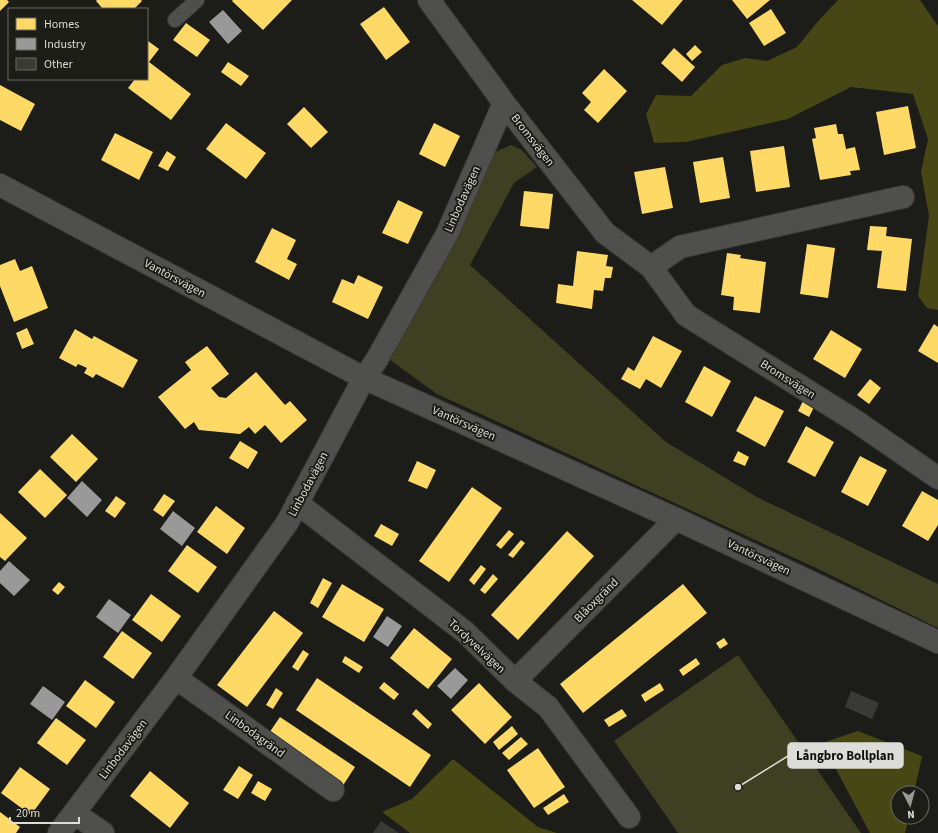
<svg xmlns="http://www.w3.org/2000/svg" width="938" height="833" font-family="'Source Sans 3',sans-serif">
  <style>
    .green { fill: #3f3f22 }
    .forest { fill: #474615 }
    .homes { fill: #ffd966 }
    .industry { fill: #999 }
    .building { fill: #393936 }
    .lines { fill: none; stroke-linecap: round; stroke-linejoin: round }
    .service-casing { stroke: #393936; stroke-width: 16 }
    .minor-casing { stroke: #393936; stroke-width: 24 }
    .tertiary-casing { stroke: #393936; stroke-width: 24 }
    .service { stroke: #4f504d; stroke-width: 14 }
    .minor { stroke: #4f504d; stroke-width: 22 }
    .tertiary { stroke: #4f504d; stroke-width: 22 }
    .labels { text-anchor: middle; stroke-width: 4; stroke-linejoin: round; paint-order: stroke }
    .street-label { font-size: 12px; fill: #dcdcd8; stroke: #1d1d17 }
    .leader { fill: none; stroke: #dcdcd8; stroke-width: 1.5 }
    .callout-dot { fill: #dcdcd8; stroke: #1d1d17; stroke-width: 1.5 }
    .callout { fill: #dcdcd8; stroke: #dcdcd8; stroke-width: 1.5 }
    .callout-label { font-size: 13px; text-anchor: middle; font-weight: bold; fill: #111 }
  </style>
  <rect width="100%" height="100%" fill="#1c1c18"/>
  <path class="green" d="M511 145 522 150 537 167 514 183 470 265 666 442 757 497 938 584V628L814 567 437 394 390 360 456 233 495 152Z
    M738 655 861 833H678L614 741Z"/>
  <path class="forest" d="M838 0H920L938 26V310L927 308 918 296 929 216 921 172 928 139 913 94 851 87 788 119 686 142 654 143 646 114 656 95 691 96 722 65 745 58 767 61 797 47 819 20Z
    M858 731 922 756 914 793H898V817H909L905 833H870L822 743Z
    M453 759 538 827 557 833H410L382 812 412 799Z"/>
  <path class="homes" d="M0 0H7L9 2 0 11Z
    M97 0H141L142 1 134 9H103L96 1Z
    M233 0H292L263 30 232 1Z
    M632 0H683L662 25Z
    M732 0H770L747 19Z
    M384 7 410 42 386 60 360 24Z
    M771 9 786 33 764 46 749 23Z
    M186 23 210 40 197 57 173 40Z
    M148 41 159 49 149 62 191 94 171 120 128 88 135 79H147Z
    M695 45 702 52 692 61 686 54Z
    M674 48 695 67 682 82 661 63Z
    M228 62 249 76 241 86 221 72Z
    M604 69 627 91 598 123 584 110 591 102 582 93Z
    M0 85 35 104 21 131 0 120Z
    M908 106 916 148 884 155 876 112Z
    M304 107 328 132 311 148 287 124Z
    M226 123 266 153 246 179 206 149Z
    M434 123 460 136 445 167 419 154Z
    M836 124 838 134H843L846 149 855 147 860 170 850 171 851 175 820 180 812 139 816 138 814 128Z
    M115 133 153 152 139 180 101 160Z
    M784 146 790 187 756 192 750 151Z
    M167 151 176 157 168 171 158 166Z
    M723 157 730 198 700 203 693 162Z
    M665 167 673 208 642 214 634 172Z
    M524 191 553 194 549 229 520 226Z
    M398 200 423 212 408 244 382 233Z
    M870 226 887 227 886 236 912 239 906 291 877 288 882 251 867 250Z
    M272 228 296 240 287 259 297 264 289 280 255 262Z
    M807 244 835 248 828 298 800 294Z
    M577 251 608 255 606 266 613 267 611 278H605L603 291 594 290 592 309 556 303 558 284 573 286Z
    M727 253 741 255 740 258 766 262 760 313 733 310 734 297 721 295Z
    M15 259 20 271 32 266 48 308 14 322 0 286V265Z
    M358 275 383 287 368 319 332 302 342 279 354 284Z
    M934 324 938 327V363L918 351Z
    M27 328 34 344 22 349 16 333Z
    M75 329 92 339 94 336 138 360 123 388 96 374 93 378 84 373 87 368 78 364 76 367 59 358Z
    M831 330 862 349 845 378 813 359Z
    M653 336 682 351 661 388 646 379 640 389 621 379 628 367 634 371Z
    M207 346 229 374 211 388 219 397 226 398 256 372 285 405 290 401 307 420 281 443 265 425 255 434 249 427 240 434 199 430 194 422 185 429 158 397 191 370 185 362Z
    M704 366 731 381 712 417 685 402Z
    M870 379 881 388 869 404 857 395Z
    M755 396 784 411 765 447 736 431Z
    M805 397 816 403 809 417 798 411Z
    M806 426 834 442 815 477 787 462Z
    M72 434 98 459 76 482 50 457Z
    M240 441 258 452 248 469 229 458Z
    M738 451 749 457 745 466 733 461Z
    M860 456 887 470 868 506 841 492Z
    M417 461 436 470 427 489 408 481Z
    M40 469 67 495 45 518 18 492Z
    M472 487 502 508 449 582 419 561Z
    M922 491 938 500V525L928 541 902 526Z
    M164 494 175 501 163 517 153 510Z
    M116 496 126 503 115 518 105 511Z
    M216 506 245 528 227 554 197 532Z
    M0 513 27 538 5 561 0 557Z
    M381 524 399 534 392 546 374 536Z
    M509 530 514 534 501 549 496 545Z
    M567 531 594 556 518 640 491 615Z
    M521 540 525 543 513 558 508 555Z
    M187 545 217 567 198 593 168 571Z
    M481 565 486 569 474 585 469 580Z
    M493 574 498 579 485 594 480 590Z
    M323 578 332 583 318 608 310 603Z
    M59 582 65 587 58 595 52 590Z
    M342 584 384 609 364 642 322 617Z
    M683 584 707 613 583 713 560 684Z
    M151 594 181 616 162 642 132 620Z
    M274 611 303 633 247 707 217 685Z
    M414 628 452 659 428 689 390 658Z
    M122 631 152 653 133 679 103 657Z
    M724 638 728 644 720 649 716 643Z
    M303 650 309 654 298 671 292 667Z
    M345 656 363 667 359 673 342 662Z
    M696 658 700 664 683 676 679 670Z
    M317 678 431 755 410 787 296 710Z
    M85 680 115 702 96 728 66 706Z
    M384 682 399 694 394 700 379 688Z
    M479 683 512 717 485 744 451 710Z
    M660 683 664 690 645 702 641 695Z
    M276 688 283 693 273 709 266 705Z
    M416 709 432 724 428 729 412 714Z
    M622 709 627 716 609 727 604 720Z
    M280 717 355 767 342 787 267 736Z
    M56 718 86 740 67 765 37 743Z
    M512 726 518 734 499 750 493 742Z
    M521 737 528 744 509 760 502 753Z
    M538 748 565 787 534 808 507 770Z
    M239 766 253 775 238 799 223 790Z
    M20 767 50 789 31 815 1 793Z
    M150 771 189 803 170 828 130 796Z
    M258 781 272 789 265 801 251 793Z
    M564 794 569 802 548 815 543 808Z
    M0 812 20 827 16 833H0Z"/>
  <path class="industry" d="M223 10 242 31 228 44 209 22Z
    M82 481 102 500 87 517 67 498Z
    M173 511 195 528 182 546 160 529Z
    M9 561 30 580 14 596 0 583V571Z
    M109 599 131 615 118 633 96 617Z
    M387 616 402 626 388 647 373 637Z
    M455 668 468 680 451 699 437 686Z
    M43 686 65 702 52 720 30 704Z"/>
  <path class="building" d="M851 691 879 703 872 719 845 707Z
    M381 821 399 833H373Z"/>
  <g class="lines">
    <defs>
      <path id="service" d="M175 20 197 0"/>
      <path id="minor" d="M429 0 504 103 605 233 651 267 686 315 854 420 938 478
        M651 267 680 247 903 197
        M297 503 465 632 515 681 548 707 629 817
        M176 678 333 790
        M515 681 676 519
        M74 813 103 833
        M59 833 176 678 287 523 364 378 376 361 447 234 504 103"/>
      <path id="tertiary" d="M0 185 364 378 676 519 938 642"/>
    </defs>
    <use href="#service" class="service-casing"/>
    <use href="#minor" class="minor-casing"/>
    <use href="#tertiary" class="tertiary-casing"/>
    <use href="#service" class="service"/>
    <use href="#minor" class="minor"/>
    <use href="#tertiary" class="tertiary"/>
  </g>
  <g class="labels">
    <g class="street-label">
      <text transform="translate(533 140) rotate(52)" y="4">Bromsvägen</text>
      <text transform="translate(462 199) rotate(-66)" y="4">Linbodavägen</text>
      <text transform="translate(175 278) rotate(28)" y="4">Vantörsvägen</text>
      <text transform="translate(788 379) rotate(32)" y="4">Bromsvägen</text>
      <text transform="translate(464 423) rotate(24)" y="4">Vantörsvägen</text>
      <text transform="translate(308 484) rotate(-62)" y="4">Linbodavägen</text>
      <text transform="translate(759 557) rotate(25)" y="4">Vantörsvägen</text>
      <text transform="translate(596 600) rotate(-45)" y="4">Blåoxgränd</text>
      <text transform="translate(477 646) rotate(43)" y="4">Tordyvelvägen</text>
      <text transform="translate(255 734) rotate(36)" y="4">Linbodagränd</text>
      <text transform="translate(123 749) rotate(-53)" y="4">Linbodavägen</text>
    </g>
  </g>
  <path class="leader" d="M738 787L788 756"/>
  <circle class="callout-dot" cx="738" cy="787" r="4"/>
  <rect class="callout" x="788" y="743" width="115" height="25" rx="4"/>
  <g class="callout-label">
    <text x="845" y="760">Långbro Bollplan</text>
  </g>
  <rect x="8" y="8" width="140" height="72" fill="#1d1d17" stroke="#696964"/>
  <rect x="16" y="18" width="20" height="12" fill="#ffd966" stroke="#696964"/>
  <text x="44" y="28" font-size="12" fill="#dcdcd8">Homes</text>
  <rect x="16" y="38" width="20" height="12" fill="#999999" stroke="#696964"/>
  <text x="44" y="48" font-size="12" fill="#dcdcd8">Industry</text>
  <rect x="16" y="58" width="20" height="12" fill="#393936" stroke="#696964"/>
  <text x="44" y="68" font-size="12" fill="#dcdcd8">Other</text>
  <g transform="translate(910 805) rotate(174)"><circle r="19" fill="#1d1d17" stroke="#696964"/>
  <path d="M0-3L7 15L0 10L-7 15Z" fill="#999995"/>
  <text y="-6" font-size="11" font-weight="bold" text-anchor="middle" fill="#dcdcd8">N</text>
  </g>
  <path d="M10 817v6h69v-6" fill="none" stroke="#dcdcd8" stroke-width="2"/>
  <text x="16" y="817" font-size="12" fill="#dcdcd8" stroke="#1d1d17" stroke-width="3" paint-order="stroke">20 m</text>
</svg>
